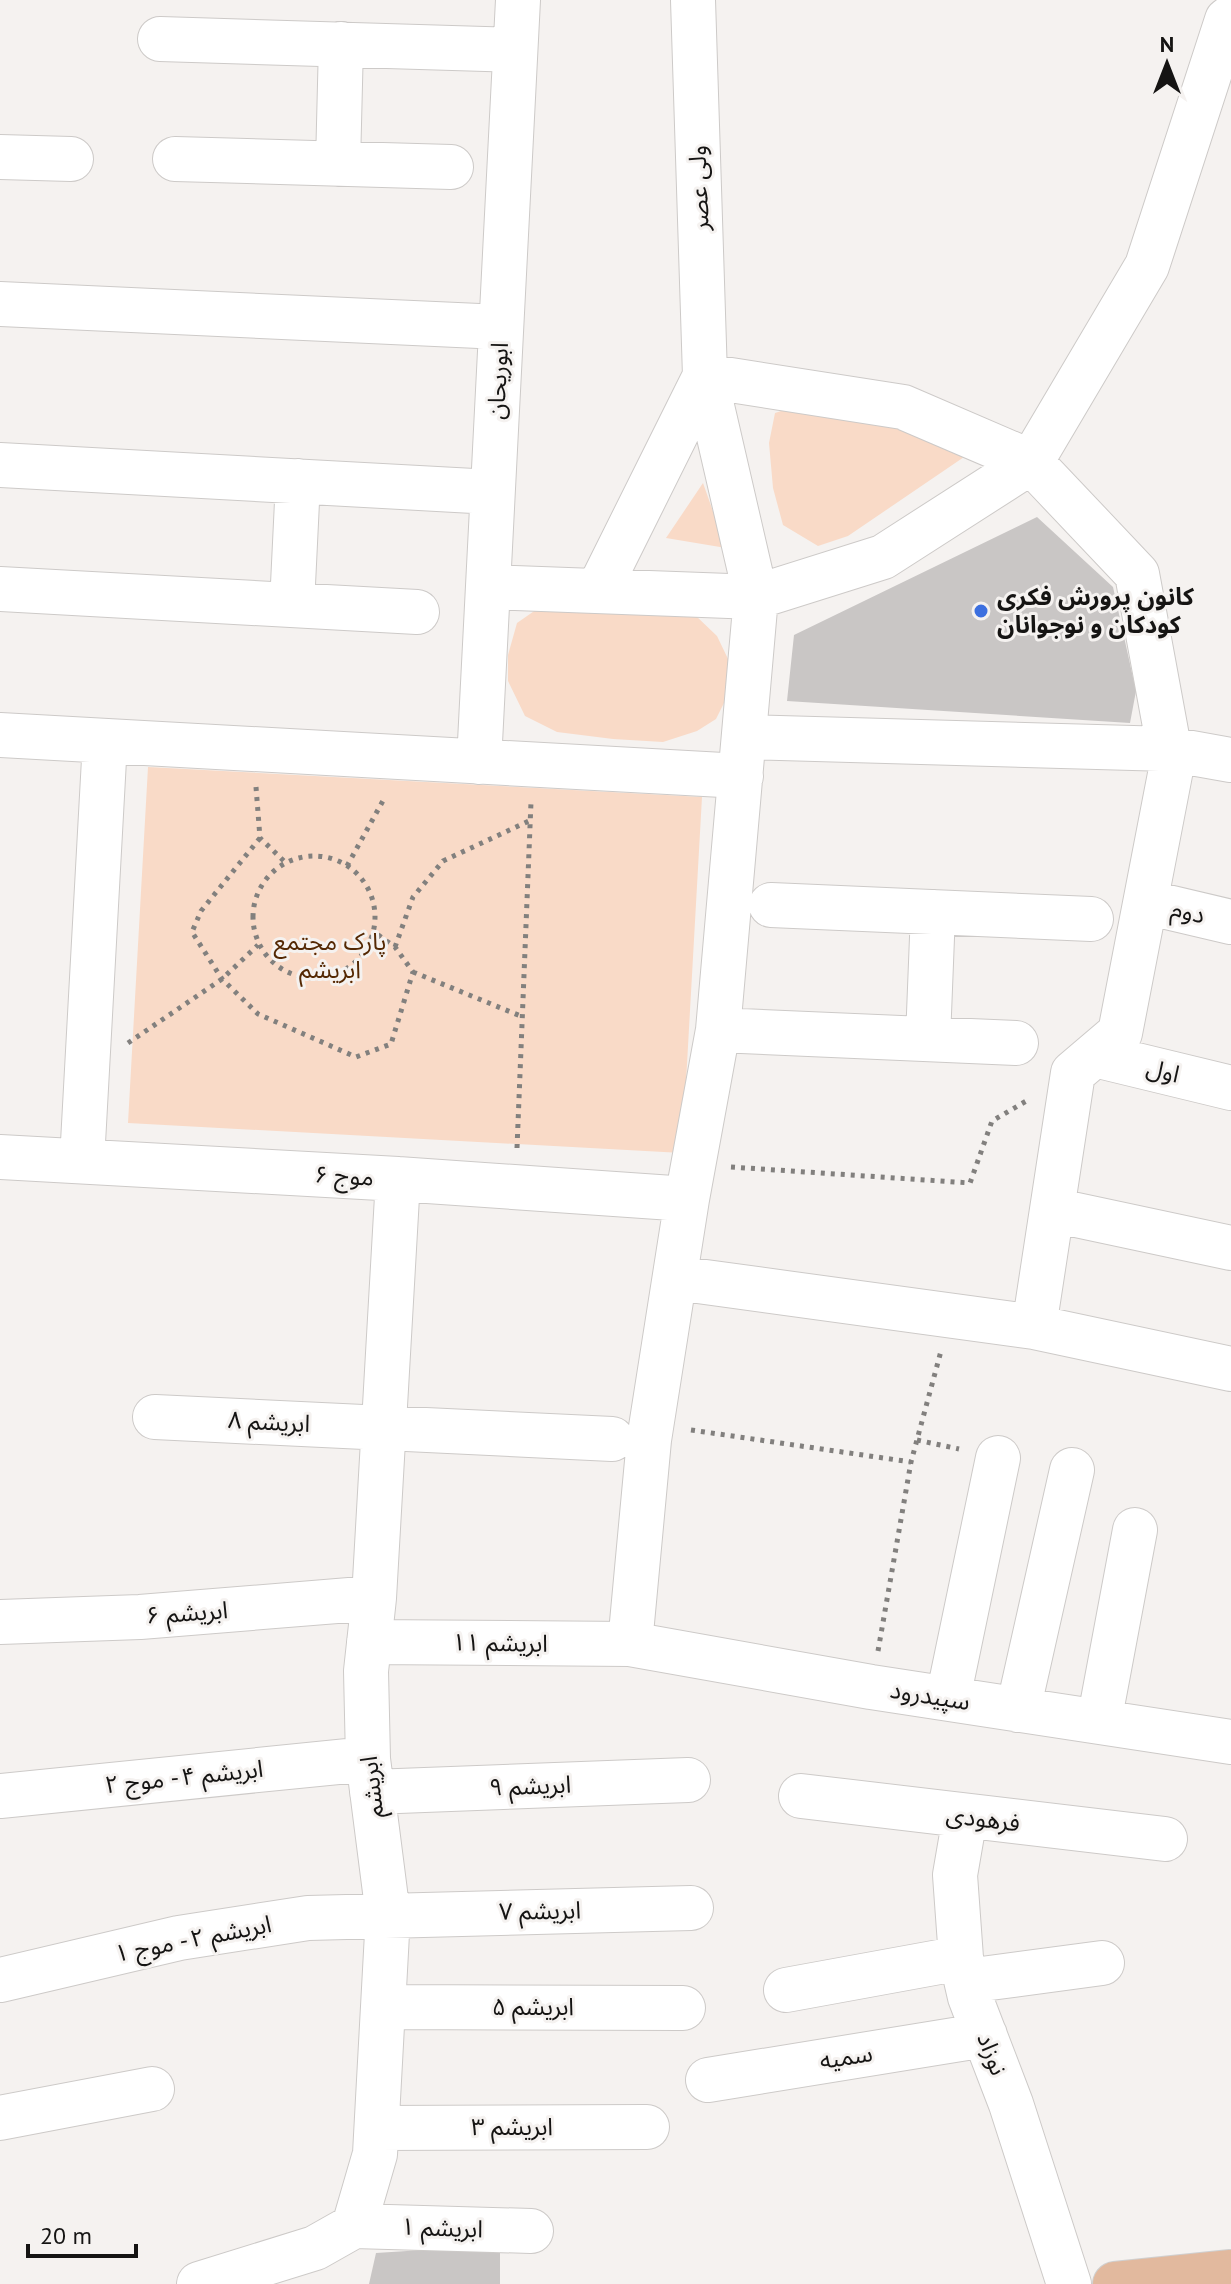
<svg xmlns="http://www.w3.org/2000/svg" width="1231" height="2284" font-family="'PT Sans','Noto Sans Arabic',sans-serif">
  <style>
    .green { fill: #f9dac7 }
    .building { fill: #c9c6c5 }
    .lines { fill: none; stroke-linecap: round; stroke-linejoin: round }
    .minor-casing { stroke: #cdcac8; stroke-width: 46 }
    .major-casing { stroke: #d0d0d0; stroke-width: 46 }
    .path { stroke: #82807e; stroke-width: 5; stroke-dasharray: 4 6; stroke-linecap: butt }
    .minor { stroke: #fff; stroke-width: 44 }
    .major { stroke: #e2b99e; stroke-width: 44 }
    .poi-dot { fill: #3c6fdf; stroke: #f5f2f0; stroke-width: 3 }
    .labels { text-anchor: middle; stroke-width: 6; stroke-linejoin: round; paint-order: stroke }
    .street-label { font-size: 24px; fill: #151413; stroke: #f5f2f0 }
    .poi-label { font-size: 24px; font-weight: bold; fill: #151413; stroke: #f5f2f0; text-anchor: start }
    .park-label { font-size: 24px; fill: #542803; stroke: #f5f2f0 }
  </style>
  <rect width="100%" height="100%" fill="#f5f2f0"/>
  <path class="green" d="M808 402 887 415 967 455 848 536 818 546 783 525 773 488 769 443 775 413Z
    M703 483 726 548 666 538Z
    M540 607 695 615 717 636 729 661V693L716 719 697 731 663 742 613 739 557 732 525 716 508 681V655L517 623Z
    M148 767 702 797 682 1153 128 1123Z"/>
  <path class="building" d="M1037 517 1113 587 1136 691 1130 723 787 701 794 635Z
    M500 2245V2284H369L376 2253Z"/>
  <g class="lines">
    <defs>
      <path id="minor" d="M160 39 515 50
        M0 157 71 159
        M175 159 451 167
        M338 164 341 44
        M0 304 501 327
        M705 376 903 407 1031 462 1137 574 1172 764 1120 1033 1073 1073 1034 1327
        M0 465 492 492
        M488 587 756 597 883 557 1031 462 1147 266 1227 20 1231 17
        M0 589 417 612
        M598 591 705 376
        M292 605 298 481
        M0 735 741 776
        M744 737 1169 749 1231 760
        M479 762 518 0
        M1146 902 1231 922
        M771 905 1091 919
        M718 1030 1016 1043
        M928 1039 933 912
        M1095 1055 1231 1088
        M0 1157 398 1179 687 1199
        M82 1161 105 741
        M1053 1210 1231 1248
        M676 1278 1034 1327 1231 1369
        M155 1417 612 1439
        M0 1622 140 1617 374 1598
        M369 1642 630 1644 871 1687 1231 1742
        M630 1644 649 1440 687 1199 718 1030 756 597 705 376 693 0
        M948 1698 998 1458
        M1018 1710 1072 1470
        M1099 1722 1135 1530
        M372 1792 688 1780
        M0 1796 368 1759
        M801 1796 1165 1839
        M965 1817 955 1875 961 1958 970 1997 1011 2104 1069 2284
        M0 1980 179 1938 308 1918 691 1908
        M967 1981 1102 1963
        M786 1990 961 1958
        M384 2007 683 2008
        M708 2080 985 2035
        M0 2118 152 2089
        M377 2128 647 2127
        M354 2226 531 2231
        M199 2284 315 2248 354 2226 375 2154 388 1915 368 1759 366 1671 374 1598 398 1179"/>
      <path id="major" d="M1115 2284 1231 2272"/>
    </defs>
    <use href="#minor" class="minor-casing"/>
    <use href="#major" class="major-casing"/>
    <path class="path" d="M256 787 260 838 286 863
      M260 838 201 911 192 932 222 979 258 1014 356 1057 391 1044 413 972 395 947 374 932
      M253 917a61 61 0 1 1 122 0a61 61 0 1 1-122 0Z
      M347 866 385 797
      M395 947 413 897 443 861 531 820
      M413 972 523 1017
      M128 1043 222 979 258 945
      M517 1148 531 802
      M731 1167 970 1183 992 1121 1028 1100
      M691 1430 911 1462
      M917 1440 959 1449
      M878 1651 911 1462 941 1351"/>
    <use href="#minor" class="minor"/>
    <use href="#major" class="major"/>
  </g>
  <circle class="poi-dot" cx="981" cy="611" r="8"/>
  <g class="labels">
    <g class="street-label">
      <text transform="translate(699 188) rotate(-92)" y="8">ولی عصر</text>
      <text transform="translate(498 381) rotate(-87)" y="8">ابوریحان</text>
      <text transform="translate(1188 912) rotate(13)" y="8">دوم</text>
      <text transform="translate(1163 1071) rotate(14)" y="8">اول</text>
      <text transform="translate(344 1176) rotate(3)" y="8">موج ۶</text>
      <text transform="translate(269 1422) rotate(3)" y="8">ابریشم ۸</text>
      <text transform="translate(187 1613) rotate(-4)" y="8">ابریشم ۶</text>
      <text transform="translate(500 1643) rotate(1)" y="8">ابریشم ۱۱</text>
      <text transform="translate(930 1696) rotate(9)" y="8">سپیدرود</text>
      <text transform="translate(184 1777) rotate(-6)" y="8">ابریشم ۴ - موج ۲</text>
      <text transform="translate(530 1786) rotate(-2)" y="8">ابریشم ۹</text>
      <text transform="translate(372 1787) rotate(-96)" y="8">ابریشم</text>
      <text transform="translate(983 1819) rotate(7)" y="8">فرهودی</text>
      <text transform="translate(540 1911) rotate(-1)" y="8">ابریشم ۷</text>
      <text transform="translate(193 1939) rotate(-11)" y="8">ابریشم ۲ - موج ۱</text>
      <text x="533" y="2015">ابریشم ۵</text>
      <text transform="translate(992 2054) rotate(69)" y="8">نوزاد</text>
      <text transform="translate(846 2057) rotate(-9)" y="8">سمیه</text>
      <text x="512" y="2135">ابریشم ۳</text>
      <text transform="translate(442 2228) rotate(2)" y="8">ابریشم ۱</text>
    </g>
    <g class="poi-label">
      <text x="997" y="605">کانون پرورش فکری<tspan x="997" dy="28">کودکان و نوجوانان</tspan></text>
    </g>
    <g class="park-label">
      <text x="330" y="950">پارک مجتمع<tspan x="330" dy="28">ابریشم</tspan></text>
    </g>
  </g>
  <g transform="translate(1167 64)" stroke="#f5f2f0" stroke-width="6" paint-order="stroke">
  <path d="M0-6L14 30L0 20L-14 30Z" fill="#151413"/>
  <text y="-12" font-size="22" font-weight="bold" text-anchor="middle" fill="#151413">N</text>
  </g>
  <path d="M28 2244v12h108v-12" fill="none" stroke="#151413" stroke-width="4"/>
  <text x="40" y="2244" font-size="24" fill="#151413" stroke="#f5f2f0" stroke-width="6" paint-order="stroke">20 m</text>
</svg>
